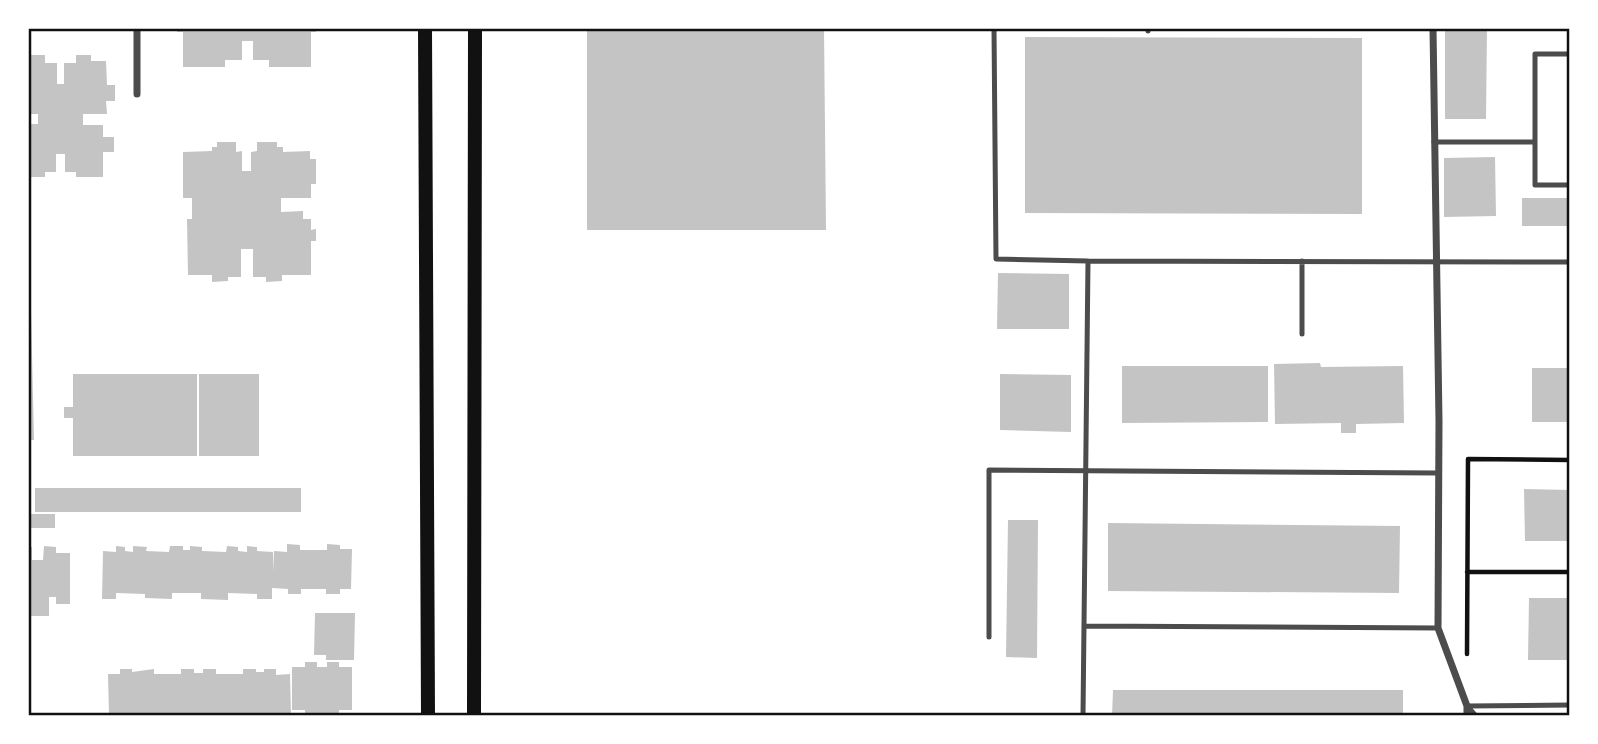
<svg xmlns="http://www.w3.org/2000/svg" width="1598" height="744" font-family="Inter,sans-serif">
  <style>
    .building { fill: #c4c4c4 }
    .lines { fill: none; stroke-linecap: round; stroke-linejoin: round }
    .path { stroke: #111; stroke-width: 4.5 }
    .service { stroke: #4c4c4c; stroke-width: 5 }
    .minor { stroke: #4c4c4c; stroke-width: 7 }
    .secondary { stroke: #111; stroke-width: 14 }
    .neatline { fill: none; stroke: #111; stroke-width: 2.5 }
  </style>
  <rect width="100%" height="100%" fill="#fff"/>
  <path class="building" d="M177 28H316V32H311V67H269V60H253V41H242V60H225V67H183V32H177Z
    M587 28H824L826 230H587Z
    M1445 28H1487L1486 119H1445Z
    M1025 37 1362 38V214L1025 213Z
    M28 55H45V63H57V84H64V63H76V55H91V61H106L107 85H115V101H106L107 114H83V125H103V137H114V152H103V177H76V172H65V154H56V172H45V177H28V124H38V114H28Z
    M217 142H236V152L242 151V171H251V152L257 151V142H277V147H283V152L310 151V159H316V184H311V198H281V212L303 211V219H311V230L316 229V241H311V275H282V281L266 282V277H253V249H241V277H228V281L212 282V275H188L187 219H192V198H183V152L212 151V147H217Z
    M1495 157 1496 216 1444 217V158Z
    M1522 198H1570V226H1522Z
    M28 268H30L34 440H28Z
    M998 273 1069 274V329H997Z
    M1320 363 1321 367 1403 366 1404 423 1356 424V433H1341V423L1275 424 1274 364Z
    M1122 366H1268V422L1122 423Z
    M1532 368H1570V422H1532Z
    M73 374H197V456H73V418H64V407H73Z
    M199 374H259V456H199Z
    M1000 374 1071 375V432L1000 430Z
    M35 488H301V512H35Z
    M1524 489 1570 490V541H1525Z
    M28 514H55V528H28Z
    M1008 520H1038L1037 658 1006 657Z
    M1108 523 1400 526 1399 593 1108 591Z
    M287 544 300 545V550H327V544L340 545V549H352L351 589H340V594H326V589H301V594H288V589L272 588V599H257V594L228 593V600L201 599V593H172V599L145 598V594L116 593V599H102L103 551 116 552V546L125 547V551L133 552V546L147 547 146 551 169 552 170 546H183V550H190V546L202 547V551L226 552 227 546 238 547V551L247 552V546L257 547V551L273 552 274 572V551L287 552Z
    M44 546 56 547V553H70V604H56V597H49V616H28V547H32V560H43Z
    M1529 598H1570V660H1528Z
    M315 613H355L354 660H326V655H314Z
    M305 662H317V667H327V662H339V667H352V710H339V715H305V710H292V667H305Z
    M120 669H132V672L154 669V674H181V669H194V673H203V669H216V674H243V669H256V672H264V669H276V675L290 674 291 716H109L108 674H120Z
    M1113 690H1403V716H1112Z"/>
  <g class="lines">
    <path class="path" d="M1467 572H1570
      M1467 654 1468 459 1570 460"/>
    <path class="service" d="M994 28 996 259 1088 261
      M1148 28V31
      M1570 54H1535V185H1570
      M1434 142H1535
      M1302 261V334
      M1084 626 1438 628
      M989 637V470L1438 473
      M1467 706 1570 705
      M1467 706 1476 716
      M1083 716 1088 261 1570 262"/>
    <path class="minor" d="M137 28V94
      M1433 28 1439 421 1438 628 1467 706V716"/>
    <path class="secondary" d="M425 28 428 716
      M474 716 475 28"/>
  </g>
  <rect width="1598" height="744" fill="none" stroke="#ffffff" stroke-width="60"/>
  <rect x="30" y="30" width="1538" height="684" class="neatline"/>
</svg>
